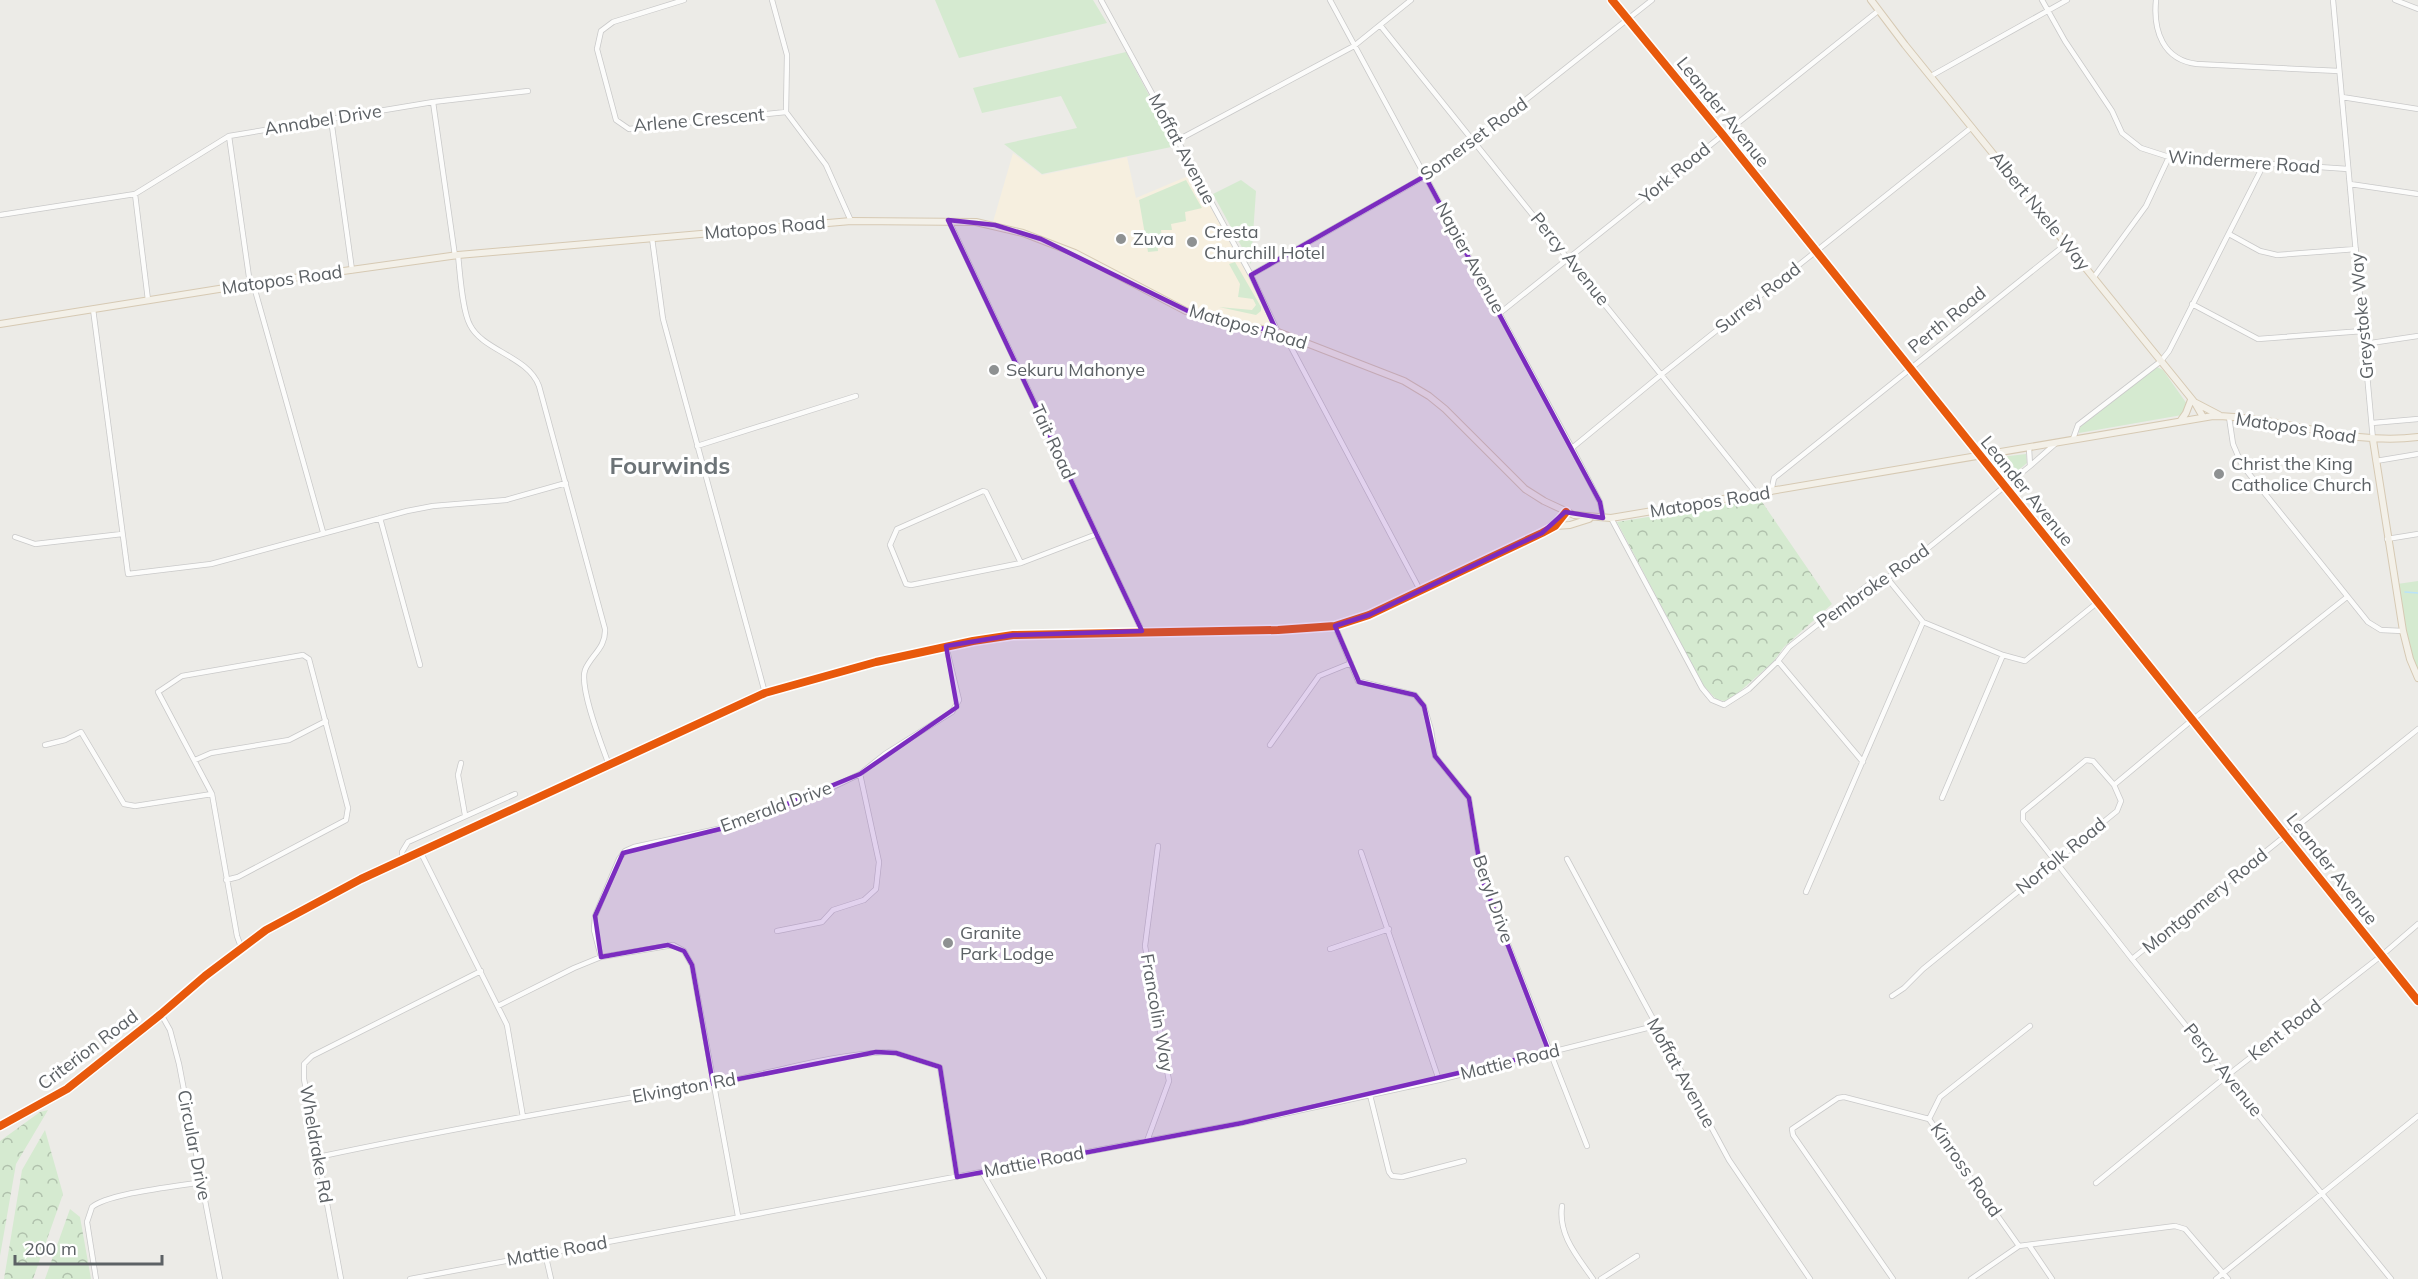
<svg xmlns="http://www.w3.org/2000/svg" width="2418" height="1279" font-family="Mulish,sans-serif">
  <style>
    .commercial { fill: #f6efdf }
    .grass { fill: #d5ead0 }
    .forest { fill: url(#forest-crowns) }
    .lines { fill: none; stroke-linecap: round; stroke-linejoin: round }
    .stream { stroke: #bae3f8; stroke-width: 1.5 }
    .minor-casing { stroke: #c9c9c9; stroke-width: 6 }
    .major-casing { stroke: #d6c9b3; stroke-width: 8 }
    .minor { stroke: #fcfcfb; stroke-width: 4.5 }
    .major { stroke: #f3f0e8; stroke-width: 6 }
    .cycleway-casing { stroke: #fff; stroke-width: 11 }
    .cycleway { stroke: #e8590c; stroke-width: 8 }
    .marked { fill: #7b2cbf; fill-opacity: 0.2; stroke: #7b2cbf; stroke-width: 4.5; stroke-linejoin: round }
    .poi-dot { fill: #8e9192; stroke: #fff; stroke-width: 2 }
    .labels { text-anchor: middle; stroke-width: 6; stroke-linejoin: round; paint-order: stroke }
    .street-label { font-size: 18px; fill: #5c6165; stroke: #fff }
    .poi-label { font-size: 18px; fill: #5c6165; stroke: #fff; text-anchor: start }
    .district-label { font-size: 24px; font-weight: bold; fill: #6c7377; stroke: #fff }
  </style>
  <defs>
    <pattern id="forest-crowns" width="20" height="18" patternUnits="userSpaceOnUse" patternTransform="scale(1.5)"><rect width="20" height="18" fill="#d5ead0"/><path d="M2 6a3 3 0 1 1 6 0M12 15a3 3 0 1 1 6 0" fill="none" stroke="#b0c1ac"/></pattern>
  </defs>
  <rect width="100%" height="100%" fill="#ecebe7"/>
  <path class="commercial" d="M1013 153 1042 175 1127 157 1136 198 1193 174 1248 276 1274 329 1223 319 1189 309 1075 250 1026 230 993 222Z"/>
  <path class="grass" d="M935 0H1093L1107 23 959 58Z
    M1126 52 1176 146 1042 174 1004 144 1077 128 1061 96 982 113 973 88Z
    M1186 180 1202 208 1185 212 1186 221 1171 224 1172 230H1161L1162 239 1157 240 1158 251 1148 252 1139 200Z
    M1241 180 1256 191 1251 264 1213 194Z
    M1235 262 1261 307V311L1256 315 1219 307 1252 310 1256 305 1253 299 1238 297 1240 284 1229 264Z
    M2157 367 2163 370 2187 404 2182 415 2079 433 2080 427Z
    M2026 454 2027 463 2004 482 1991 465 1992 458Z
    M2418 581V674L2411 658 2397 584Z"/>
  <path class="forest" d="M1760 499 1832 604 1784 647 1773 662 1728 702 1716 699 1703 685 1617 522Z
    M48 1110 16 1164 0 1256V1141L40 1112Z
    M45 1130 63 1194 33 1279H4L22 1170Z
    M70 1209 80 1217 91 1279H45Z"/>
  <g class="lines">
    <path class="stream" d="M2405 592 2418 593"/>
    <defs>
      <path id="minor" d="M684 0 613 22 601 31 597 49 616 120 629 129 786 112
        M772 0 787 55 786 112 826 165 851 221
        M1101 0 1251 275 1278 332
        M1330 0 1572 448 1600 502 1603 518
        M1612 0 1723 135 2418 1001
        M2042 0 2065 41 2112 111 2122 133 2141 148 2169 157 2348 169
        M2156 0C2153 31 2163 60 2197 64L2339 71
        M2333 0 2373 440
        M2395 0 2418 9
        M1380 25 1757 494
        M1931 76 2067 0
        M2342 97 2418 109
        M433 102 455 256
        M331 119 352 270
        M229 136 250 284
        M1178 140 1354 46 1411 0
        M2350 184 2418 194
        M135 194 148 300
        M0 215 135 194 229 136 433 102 528 91
        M949 221 1142 631
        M2229 234 2260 251 2277 255 2356 249
        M652 238 663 319 765 693
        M458 255C460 273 462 310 470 325 483 351 528 356 539 386L605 629C606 648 591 655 585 670 579 688 602 746 609 765
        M1251 275 1438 169 1652 0
        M2094 277 2146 206 2169 157
        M253 283 323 532
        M2192 304 2258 339 2363 331
        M93 309 128 574 211 564 407 511 433 506 506 500 566 483
        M1500 313 1878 11
        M1284 334 1420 590
        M2364 344 2418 336
        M2229 417 2233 444 2242 465 2368 622 2381 630 2403 631
        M2372 423 2418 419
        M2073 439 2078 425 2161 361 2169 351 2264 164
        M697 446 856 396
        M1572 448 1662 374 1972 127
        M2376 461 2418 454
        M2030 466 2055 444
        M1771 492 1774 478 2066 244
        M380 518 420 665
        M1611 518 1702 688 1712 700 1724 705 1749 689 1778 661 1789 647 1873 581 1887 578 1917 557 2030 466 2029 448
        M15 537 35 544 122 534
        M2387 539 2418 534
        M1021 563 986 492 983 491 897 529 890 545 906 584 911 585 1021 563 1097 534
        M1887 578 1923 622 2003 655 2025 661 2098 602
        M1335 626 1358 681 1415 695 1424 706 1431 730 1435 756 1469 798 1482 878 1587 1146
        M1778 661 1863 762
        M45 745 65 740 81 732 124 804 135 806 212 794
        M1270 745 1319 676 1351 663
        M195 760 211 753 289 740 326 721
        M461 763 458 775 465 815
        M2114 785 2093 761 2086 760 2023 812V820L2132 959 2391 1279
        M1942 798 2003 655
        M420 851 507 1025 523 1117
        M1361 852 1439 1080
        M1567 859 1729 1160 1810 1279
        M402 860V852L408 842 515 794
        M226 880 238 877 346 820 348 808 309 659 303 655 182 676 158 692 212 794 237 936 241 947
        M1806 892 1923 622
        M777 931 822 922 833 910 864 900 876 889 879 862 860 774
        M1330 949 1389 929
        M601 957 594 930 595 916 619 859 625 851 634 847 736 825 816 795 860 774 885 754 952 712 959 700 946 646
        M2132 959 2418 729
        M1892 996 1904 988 1923 969 2117 811 2121 801 2114 785 2192 720 2347 597
        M498 1006 574 968 601 957 673 945 684 951 692 965 738 1216
        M161 1014 170 1030 179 1064 220 1279
        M1370 1095 1389 1172 1392 1176 1402 1177 1464 1161
        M0 1126 67 1089 161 1014 205 976 266 930 361 879 765 693 876 662 973 641 1013 635 1278 630 1335 626 1369 615 1542 533 1555 526 1566 512
        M1147 1141 1169 1081 1145 946 1158 846
        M318 1157C449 1129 580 1106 712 1084 770 1074 827 1055 886 1052L896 1053 940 1067 957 1177
        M982 1172 1044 1279
        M2096 1183 2228 1075 2381 956 2418 924
        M1562 1206C1558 1235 1577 1256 1593 1279
        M2029 1245 2052 1279
        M2019 1246 1929 1119 1940 1097 2030 1026
        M545 1253 551 1279
        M96 1279 87 1222 92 1207C109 1193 176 1187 201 1182
        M341 1279 304 1079V1064L312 1056 481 971
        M410 1279 1242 1123 1439 1080 1655 1026
        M1601 1279 1637 1256
        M1893 1279 1793 1135 1792 1129 1838 1098 1844 1097 1929 1119
        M1971 1279 2019 1246 2175 1226 2185 1229 2228 1279
        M2216 1279 2418 1116"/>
      <path id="major" d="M1871 0 1905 45 2195 403 2203 417
        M0 324 250 284 458 255 851 221 976 222 1023 233 1075 253 1186 311 1224 322 1278 332 1404 381 1429 396 1445 409 1525 489 1544 501 1574 515 1611 518 2213 416C2283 417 2348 446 2418 437
        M2196 403 2219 415
        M2181 420 2186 413 2191 400
        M2373 440 2403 631 2410 659 2418 678
        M1555 526 1570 525 1589 519"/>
    </defs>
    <use href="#minor" class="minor-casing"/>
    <use href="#major" class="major-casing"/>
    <use href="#minor" class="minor"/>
    <use href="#major" class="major"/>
    <defs>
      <path id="cycleway" d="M1612 0 1723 135 2418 1001
        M0 1126 67 1089 161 1014 205 976 266 930 361 879 765 693 876 662 973 641 1013 635 1278 630 1335 626 1369 615 1542 533 1555 526 1566 512"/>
    </defs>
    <use href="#cycleway" class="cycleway-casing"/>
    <use href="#cycleway" class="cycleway"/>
  </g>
  <path class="marked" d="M1425 176 1600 502 1603 518 1565 512 1542 533 1369 615 1335 626 1359 682 1415 695 1424 706 1435 756 1469 798 1482 878 1549 1052 1242 1123 957 1177 940 1067 896 1053 876 1052 713 1084 692 965 684 951 668 945 601 957 595 916 623 853 736 825 860 774 957 707 946 646 1013 635 1142 631 948 220 995 225 1041 239 1188 311 1277 332 1251 275Z"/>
  <g class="poi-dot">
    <circle cx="1121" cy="239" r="6"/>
    <circle cx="1192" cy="242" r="6"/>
    <circle cx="994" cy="370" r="6"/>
    <circle cx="2219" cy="474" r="6"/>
    <circle cx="948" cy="943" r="6"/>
  </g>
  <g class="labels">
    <g class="street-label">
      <text transform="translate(1723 112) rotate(51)" y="6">Leander Avenue</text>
      <text transform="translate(323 120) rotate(-9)" y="6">Annabel Drive</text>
      <text transform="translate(699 120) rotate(-5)" y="6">Arlene Crescent</text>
      <text transform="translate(1474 139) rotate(-36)" y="6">Somerset Road</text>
      <text transform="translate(1182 149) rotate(62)" y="6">Moffat Avenue</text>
      <text transform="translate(2244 162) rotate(4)" y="6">Windermere Road</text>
      <text transform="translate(1675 173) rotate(-39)" y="6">York Road</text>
      <text transform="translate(2040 211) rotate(51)" y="6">Albert Nxele Way</text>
      <text transform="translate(765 228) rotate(-5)" y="6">Matopos Road</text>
      <text transform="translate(1470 258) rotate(61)" y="6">Napier Avenue</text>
      <text transform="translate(1570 259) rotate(51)" y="6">Percy Avenue</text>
      <text transform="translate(282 280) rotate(-8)" y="6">Matopos Road</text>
      <text transform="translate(1758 298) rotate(-38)" y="6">Surrey Road</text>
      <text transform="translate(2362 316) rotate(-95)" y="6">Greystoke Way</text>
      <text transform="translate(1947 320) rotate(-39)" y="6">Perth Road</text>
      <text transform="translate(1248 327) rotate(16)" y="6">Matopos Road</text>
      <text transform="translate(2296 428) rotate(9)" y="6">Matopos Road</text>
      <text transform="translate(1053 442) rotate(65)" y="6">Tait Road</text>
      <text transform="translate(2027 491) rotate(51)" y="6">Leander Avenue</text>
      <text transform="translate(1710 502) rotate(-9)" y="6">Matopos Road</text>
      <text transform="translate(1873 586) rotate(-35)" y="6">Pembroke Road</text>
      <text transform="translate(776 807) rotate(-20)" y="6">Emerald Drive</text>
      <text transform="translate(2061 856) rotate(-39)" y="6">Norfolk Road</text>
      <text transform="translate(2332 869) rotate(52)" y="6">Leander Avenue</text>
      <text transform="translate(1493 899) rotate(71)" y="6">Beryl Drive</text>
      <text transform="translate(2205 901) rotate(-39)" y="6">Montgomery Road</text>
      <text transform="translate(1157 1013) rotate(80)" y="6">Francolin Way</text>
      <text transform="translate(2285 1030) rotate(-38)" y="6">Kent Road</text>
      <text transform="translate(88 1050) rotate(-37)" y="6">Criterion Road</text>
      <text transform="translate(1510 1062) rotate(-14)" y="6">Mattie Road</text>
      <text transform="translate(2223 1070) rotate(51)" y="6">Percy Avenue</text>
      <text transform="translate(1681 1073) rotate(61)" y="6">Moffat Avenue</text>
      <text transform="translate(684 1088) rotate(-10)" y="6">Elvington Rd</text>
      <text transform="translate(316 1144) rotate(80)" y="6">Wheldrake Rd</text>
      <text transform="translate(194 1145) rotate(79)" y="6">Circular Drive</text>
      <text transform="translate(1034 1162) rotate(-11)" y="6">Mattie Road</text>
      <text transform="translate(1966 1170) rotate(55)" y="6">Kinross Road</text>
      <text transform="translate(557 1251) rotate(-10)" y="6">Mattie Road</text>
    </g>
    <g class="poi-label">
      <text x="1204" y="238">Cresta<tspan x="1204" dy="21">Churchill Hotel</tspan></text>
      <text x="1133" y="245">Zuva</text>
      <text x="1006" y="376">Sekuru Mahonye</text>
      <text x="2231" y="470">Christ the King<tspan x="2231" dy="21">Catholice Church</tspan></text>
      <text x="960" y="939">Granite<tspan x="960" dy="21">Park Lodge</tspan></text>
    </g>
    <g class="district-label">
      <text x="670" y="474">Fourwinds</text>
    </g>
  </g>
  <path d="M15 1255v9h147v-9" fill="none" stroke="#5c6165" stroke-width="3"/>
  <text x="24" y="1255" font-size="18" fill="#5c6165" stroke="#ffffff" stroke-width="4.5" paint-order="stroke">200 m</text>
</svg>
